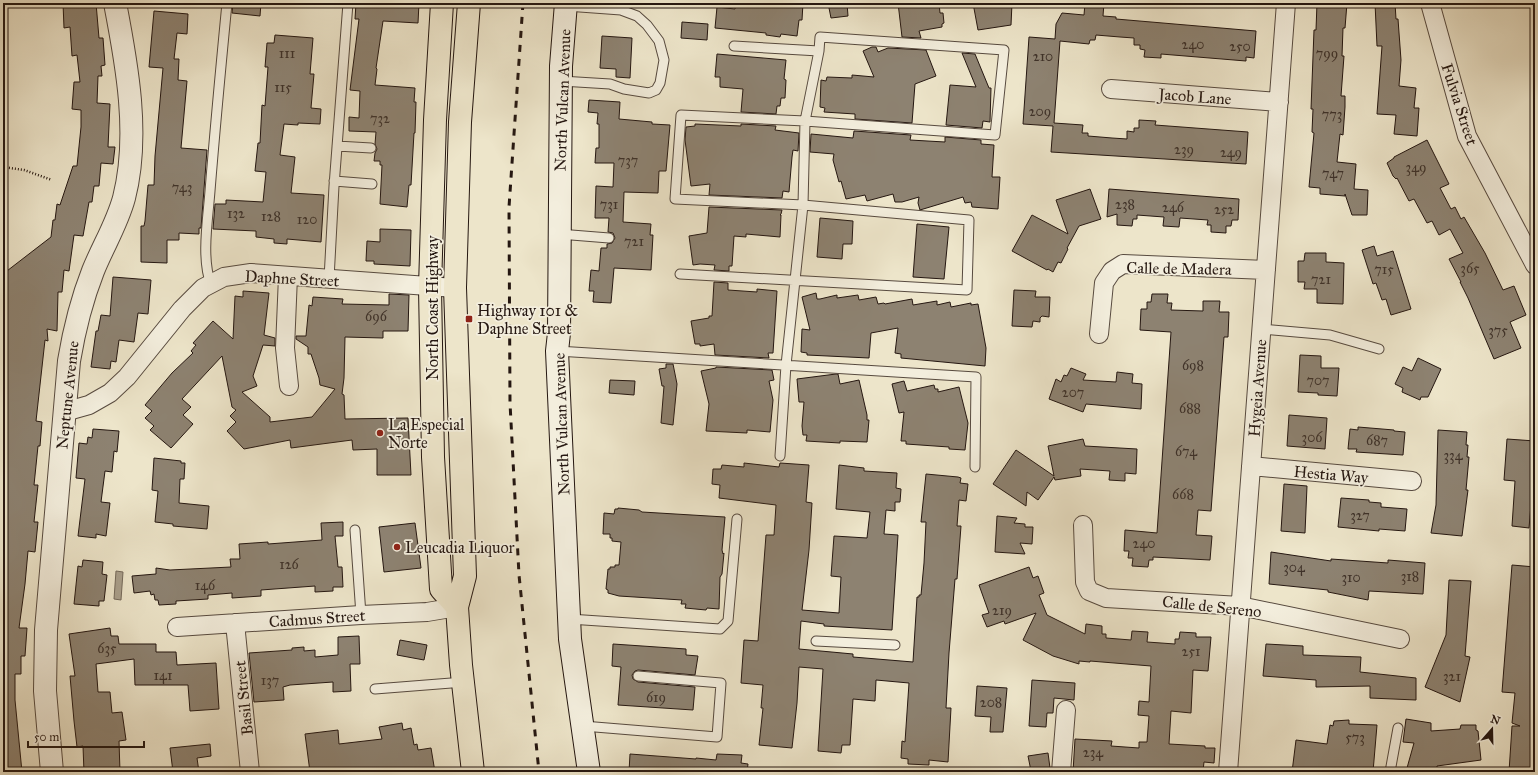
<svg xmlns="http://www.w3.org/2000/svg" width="1538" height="775" font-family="'IM FELL Great Primer',serif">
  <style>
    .water { fill: #a99f8b; stroke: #74695a }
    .building { fill: #8d8271; stroke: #251711 }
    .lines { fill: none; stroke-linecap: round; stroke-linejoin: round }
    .service-casing { stroke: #574a3f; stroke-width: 11 }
    .minor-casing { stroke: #574a3f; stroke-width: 20 }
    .tertiary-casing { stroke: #574a3f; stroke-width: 24 }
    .secondary-casing { stroke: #251711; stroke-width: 24 }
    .primary-casing { stroke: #251711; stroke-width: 24 }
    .path { stroke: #251711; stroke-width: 2.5; stroke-dasharray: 1 2; stroke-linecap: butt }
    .service { stroke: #f3eedd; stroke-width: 9 }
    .minor { stroke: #f3eedd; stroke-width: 18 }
    .tertiary { stroke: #f3eedd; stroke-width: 22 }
    .secondary { stroke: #f3eedd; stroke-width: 22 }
    .primary { stroke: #ede5ca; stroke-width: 22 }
    .rail { stroke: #251711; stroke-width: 3; stroke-dasharray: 7 7; stroke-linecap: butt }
    .poi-dot { fill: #8f2418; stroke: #f3eedd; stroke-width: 1.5 }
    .labels { text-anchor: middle; stroke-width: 3.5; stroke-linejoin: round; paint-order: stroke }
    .number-label { font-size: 14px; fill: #3f3229 }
    .street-label { font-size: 16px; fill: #251711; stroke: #f3eedd }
    .poi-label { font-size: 16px; fill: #251711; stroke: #f3eedd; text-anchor: start }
  </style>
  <rect width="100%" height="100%" fill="#ede5ca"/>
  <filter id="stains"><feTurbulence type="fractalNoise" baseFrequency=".005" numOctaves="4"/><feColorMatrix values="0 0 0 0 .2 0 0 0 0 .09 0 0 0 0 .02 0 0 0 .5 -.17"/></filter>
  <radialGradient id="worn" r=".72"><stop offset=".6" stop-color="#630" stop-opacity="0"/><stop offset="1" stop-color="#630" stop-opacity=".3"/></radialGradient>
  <path class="water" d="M116 571 123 572 121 600 114 599Z"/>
  <path class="building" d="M63 3H96L99 38H103L105 65 101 66 102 76H98L97 103 110 104 108 147H115L113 164 101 163 99 186H94L92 202H89L83 236 74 235 69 271 64 270 62 292H58L57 331 47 329 48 341 45 340 36 421 42 422 40 446H38L34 485H38L34 522H38L35 552 28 551 25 584 19 628H27L25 656H21V674H15V700L22 772H3V274L51 237 53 220H55L57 204 60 205 73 166H77L81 127V110L72 109 74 82H80L77 55 72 56 70 27 64 28Z
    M233 3H261L260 16 232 13Z
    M356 3 401 4V3H419L418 23 383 21 376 68 377 69 375 85 415 88 414 102H416L415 133H414L411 185H409L407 207 380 204 382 165H380V161H374L375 153 377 149 375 144 376 132 349 131V117L359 118 360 91 350 90 359 19H355Z
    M736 3H803L802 20H799L797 36 781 34 780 37 766 35V33L715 28 717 7 735 9Z
    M828 3H847L848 16 831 18Z
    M898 3H939L940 13H943L944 23 942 24V27L919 31 921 38 902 37Z
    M973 3H1012L1011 25 978 30Z
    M1085 3H1104L1103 16 1116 17V19L1256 31 1254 58 1246 57V61L1161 54V58L1144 57 1145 50 1140 49V45H1134V38L1120 37 1096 35 1095 40H1090L1089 44 1060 41 1054 123 1083 125 1082 133H1088V136L1112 138 1127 139V131L1134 132V128H1139V120L1156 121 1155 125 1248 132 1246 164 1051 152 1053 126 1023 124 1029 37 1055 39 1056 24 1062 13 1084 15Z
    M1317 3H1347L1345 28H1343L1342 56H1344L1341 96H1345V107L1343 135 1340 134 1337 162 1356 164 1354 189 1368 190 1367 215H1352L1345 194V196L1320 194V188L1309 187 1314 133 1312 132 1313 109H1311L1314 30H1316Z
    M1375 3H1395L1396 19H1398L1401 60 1399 86 1416 88 1414 108H1419L1417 136 1394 134 1396 115 1377 114 1382 46H1377Z
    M154 11 188 14 187 34 177 33 174 59H179L178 80 187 81 181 148 207 150 201 228H199V234L179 233V240H167V263L141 262V226H144L145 221 148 185H154L155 156 163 68 149 67Z
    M682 22 708 24 707 40 681 38Z
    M275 35 313 38 310 74H314L311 108 321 109 320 124 298 123V125L284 124 280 155 295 157 291 193 324 195 321 242 287 239V244L274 243V239L256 237V231L213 229 215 204H226V200L263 202 266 172 255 171 258 143H260L262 105 265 106 268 67H265L267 43H274Z
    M602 36 632 38 630 78 616 77V69L600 68Z
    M872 47H876L878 52 888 48 926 50 936 76 915 84 912 123 855 119V114L824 112 825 108 820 107 821 80 826 81 827 77 852 78V75L874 77 863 51Z
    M962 53 975 54 989 88H991L990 122 983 121 982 128 946 125 950 85 976 87Z
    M717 54 786 60 784 79 786 80 785 98H781L780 106H777L776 114 741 112 743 89 720 87V77H715Z
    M589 100 620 102 619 119 652 122V124L670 125 666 171H659L658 193 624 192 623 222 651 224 650 235H653L651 270 614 268 611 303 593 302 594 291H589L591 270 599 271 601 248H607V244L612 243 615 238 613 233 608 232 609 218H595L596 186 613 187 614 163H595L596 148H599V124H597L598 113 588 112Z
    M695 124 741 126V124L776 126 775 130 799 133 798 151 793 150 792 157 789 192 783 191 782 198 709 195 710 184 691 186 685 140 686 127 695 126Z
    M854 131 911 135 910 140 945 142V137L981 140V144L994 145 992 177H1000L998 209 972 207 971 202 965 203 963 197 920 210 918 203 919 197 902 202H895L893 194 867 201 865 195 846 199 841 181 839 182 833 160 834 154 810 152 811 134 853 138Z
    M1427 140 1449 184 1440 188 1451 209 1455 207 1461 219 1464 217 1485 253 1503 290 1514 286 1526 315 1510 322 1521 348 1494 359 1468 298 1460 282H1461L1449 259 1463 253 1450 229 1439 235 1432 221 1427 223 1414 199 1409 201 1397 178 1396 179 1393 176 1387 163 1394 158V157Z
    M1090 189 1101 219 1079 226 1067 248 1068 249 1061 263 1058 262 1053 272 1048 269 1047 270 1012 251 1032 215 1068 234 1056 200Z
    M1109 189 1239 199 1238 220H1232L1231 226H1226V233L1211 232V225H1207L1208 220 1180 218 1179 227 1163 226 1164 217 1137 215V219H1133L1132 226 1117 225V214L1107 217Z
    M709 207 782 210 781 214 780 215H781L780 237 746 234V237L734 236 732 266H729V271L714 270 715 265 700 264 693 265 689 236 707 233Z
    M820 218 853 221 852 244H843L842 259 817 257Z
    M917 224 949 227 944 279 913 277Z
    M380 229 411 230 410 266 374 264V261H366L367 241 380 242Z
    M1374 246 1377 256 1393 251 1411 309 1391 315 1386 299 1382 300 1376 283 1373 284 1362 250Z
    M1305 253H1326V262L1344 263 1343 304 1317 303V289H1304L1305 282H1298V261H1304Z
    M113 277 151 280 148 314 138 313 134 342 119 340 116 362 111 361 110 369 91 367 96 331H98L101 315 110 316Z
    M714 282 728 283V290L757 292V289L777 291 773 353H768L769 358 715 355 714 344 700 346V344H695L691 321 709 318V316H712Z
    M1014 290 1036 291 1035 297H1050L1049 317 1042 316 1040 318V322L1033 321 1032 327 1012 326Z
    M243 291 269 293 264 335 275 338V346L263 345 253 376 257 386 242 392 270 417V422L312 417 335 389 320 385 319 378 311 354H308V347L296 339V336H306L309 305 312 306 313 297 343 299 342 304 389 305V294L409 295 408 331H383V338L345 337 344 378 342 394 344 395 345 419 408 418 411 475H377V449L353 450 352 440 291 448 290 440 244 449 227 431 236 422 230 416 236 410 232 407 222 356 182 399 191 407 183 415 193 424 171 448 150 430 154 426 145 418 152 411 145 405 172 373 193 353 191 351 196 345 193 343 213 321 233 339 235 296 243 297Z
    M816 293 817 299H820L837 295V298L858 295 859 300 876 297 878 304 884 303 885 304 912 299 913 305 937 301V305L950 302 951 307 971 303V305L978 304 986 348 985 366 901 358V354L895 353 898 328 871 333 869 358 807 355V353L801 352 802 329 810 330 802 297Z
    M1152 294H1168L1167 303H1172L1171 310 1203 311V301H1220L1219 312H1229L1228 337H1224L1211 511 1198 510 1196 535 1212 536 1210 560 1153 557V560H1149L1148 567 1132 566 1133 558H1128L1129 551H1124L1125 530 1157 533 1171 332 1140 330 1141 309H1147V302H1151Z
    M1300 355 1321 356V368H1339L1337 396 1318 395V393L1298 392Z
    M1418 358 1441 369 1428 397H1421L1420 400 1402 392 1403 388 1395 384 1403 367 1412 371Z
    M666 364H673L677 384 673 425 661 423 664 386H662L659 369 666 368Z
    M716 367 772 370 774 380 769 381 773 400 770 432 747 430V433L706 431 709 404 701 371 716 368Z
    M1071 368 1086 374 1083 380 1116 382 1117 372 1133 374 1132 383 1142 384 1141 409 1086 404 1083 412 1049 399 1056 379 1061 382 1064 375 1067 376Z
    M836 374H838L840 384 859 380 867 415V420H869L867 442 840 441V443L806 441 807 435H803L802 426 804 402H799L797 379Z
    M610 380 635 381 634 395 609 393Z
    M904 381 907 391 934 385 935 389H938V392L959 387 968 423 965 450 949 449V447L906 444V441H901L904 412 899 413 892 384Z
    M1289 415 1327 418 1325 449 1287 446Z
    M1358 427 1394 430V431L1405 432 1403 455 1356 452 1357 449H1348L1350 429 1358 430Z
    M93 429 119 431 117 452 114 451 112 472 105 471 101 502 110 503 106 536 96 534V538L78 536 85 479 76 478 79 443 87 444 88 437 92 438Z
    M1438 430 1467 432 1466 445H1468L1467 457H1469L1466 490H1468L1462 536 1431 533 1436 505Z
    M1083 439 1085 446 1137 449 1136 474 1125 473V481L1109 480 1110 471 1080 469 1081 476 1055 480 1054 477 1038 500 1027 492 1026 506 993 484 1016 450 1054 476 1048 446Z
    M1507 439 1535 441V496L1534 506 1531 505 1529 528 1512 526 1515 481 1504 480Z
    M154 458 181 461V463H185L184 479H180L179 503 209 506 207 529 173 526V524L155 522 158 491 152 490Z
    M744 463 779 467 780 463 809 465 806 502 812 503 809 550 802 610 839 613 841 577 831 576 834 536 867 538 870 512 836 509 839 465 864 468V471L897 473 896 488 901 489 900 502H895V511L886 510 884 534 898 535 892 630 824 626V624L801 621 799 649 853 654V657L913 662 917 597H919V595H921L924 563 926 522H921L926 474 958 477 961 478 960 483 968 484 966 501 959 500 957 526H961L957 579H955L949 653 946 708H951L948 762 929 760V765L908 764V759L901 758 902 741 905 742 909 683 876 680 875 701 853 699 850 745H842L841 753 818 751 823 669 799 667 797 703 792 748 759 745 763 708H761L763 685 741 683 744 640 758 641 766 535H774L776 505 719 498 720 485 712 484 713 469H721L722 465 744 467Z
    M1284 484 1307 486 1305 533 1281 531Z
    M1341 498 1369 500V502L1381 503V507L1407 509 1405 531 1379 529V531L1338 527Z
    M618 508 639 510 642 512 725 517 722 550 723 554 724 553 722 574 720 577 719 609 707 608 706 610 685 608 686 604H681L682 600 619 596 608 593V590L606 589 608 569H610V567H615V565H619L621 542 612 541V538H610V534H603L604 513 614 514 615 509H618Z
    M997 516 1017 518 1014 523 1025 524V527H1033L1032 544 1020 543 1025 554 995 552Z
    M343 522V536H335L338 567H342L343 587H333V591L315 592V586L261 590V596L232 598V593L208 595V599L176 601V604L159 605 158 600H155L154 594 151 595 150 591 134 593 132 576 156 574V568L170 570 231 567 230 559H240L239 544 268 542V544L322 540 321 523Z
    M415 523 421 568 384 572 379 527Z
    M1271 552 1331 561V559L1388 563V560L1425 563 1423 594 1369 591 1368 600 1328 592V590L1269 584Z
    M83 560 103 562 102 574 107 575 104 601H99V606L74 604 78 566 82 567Z
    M1512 565 1535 567V772H1509L1512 726H1520L1512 723 1515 693 1502 692Z
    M1029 567 1033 578 1038 576 1044 593 1039 595 1047 615 1085 634 1086 624 1102 626V634H1106V638L1131 640 1132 631 1148 632 1147 642 1175 644V639H1179L1180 632 1196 633V637H1211L1208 671 1193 670 1191 713 1171 711 1169 744 1205 746V748H1215L1214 763 1204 762 1203 771 1183 770V772H1073L1075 739 1112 741 1111 746 1139 748V742H1147L1149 716 1138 715 1139 701 1149 702 1151 666 1090 661V662L1079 661V664L1053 656 1023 640 1036 613 1005 624 1004 621 987 627 982 615 989 613 979 585Z
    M1449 580 1471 581 1465 656 1470 657 1460 702 1425 687 1446 635Z
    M110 628 111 636H118L119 644H156V652H176L177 665 216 663 219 709 190 711 188 685H135L134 659 96 664 98 692H110L112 713 122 712 126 740 119 741 120 772H84L83 746 77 747 74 721 70 676H75L69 634Z
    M359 636 360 664H350L351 691 333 692V682L290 685 283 687 284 700 254 702 249 653 292 650V648L304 647V651L315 650V657L338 655V637Z
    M400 640 427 645 424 660 397 655Z
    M613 644 686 649V655L698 656 695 675 638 670 635 671 632 675 633 679 638 682 695 687 693 710 618 705 621 667 612 666Z
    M1266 644 1303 646V655L1361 657 1360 672 1416 678V700L1370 698V686L1316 687V680L1263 676Z
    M1032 680 1075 683 1074 700 1054 698 1053 713H1047L1046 727 1029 726Z
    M977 686 1007 688 1003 732H990L991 717 975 716Z
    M1406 719 1431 723V731L1460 729 1461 725H1476V730L1478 731 1481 760 1437 766V770L1407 768 1414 743 1403 742Z
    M1349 720V724L1377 725 1373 772H1292L1296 740 1327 744 1330 725 1333 726 1334 721Z
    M402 723 403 730 411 728 414 745 417 744 418 750 431 748 435 772H310L305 734 338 730 339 744 382 739 379 727Z
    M210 744 211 756 197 758 199 772H173L170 748Z
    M1048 753 1050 768 1031 771 1028 756Z
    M630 754 696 759V758L716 760 717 754 742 755 741 763 748 764 747 772H629Z"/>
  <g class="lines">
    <defs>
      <path id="service" d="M734 46 819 51
        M561 81 610 84 624 89 649 93 656 90 660 83 664 60 659 41 647 25 637 16 621 10 566 6
        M337 146 371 148
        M334 181 372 184
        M559 234 609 238
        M680 274 967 290 969 220 803 205 675 199 681 115 805 121 995 135 1004 50 820 37 819 51 805 121 803 205 786 365 780 456
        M329 279 334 186 348 3
        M211 284C201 259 208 218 210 191 215 128 221 65 227 3
        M1261 329 1330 335 1379 349
        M557 351 976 377 975 467
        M355 530 361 615
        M569 619 720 629 728 621 737 519
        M816 641 895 645
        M375 689 464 682
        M583 726 717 737 721 683 638 676
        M1390 772 1398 728"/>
      <path id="minor" d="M1430 3 1467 136 1535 265
        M1111 89 1279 102
        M288 276 285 348 289 386
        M1099 334 1104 283 1112 271 1123 264 1266 270
        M64 412 89 405 110 393 127 377 182 309 203 288 224 277 251 273 455 288
        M1251 466 1412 481
        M1083 525 1085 582 1089 591 1106 598 1240 606 1400 639
        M235 623 250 772
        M177 627 361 615 427 612 457 607
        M1061 772 1066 710
        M1228 772 1286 3"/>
      <path id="tertiary" d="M52 772 45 691 46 630 69 361C74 331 82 299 93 271 103 246 117 224 124 198 140 136 127 65 115 3"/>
      <path id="secondary" d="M566 3 561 66 559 333 557 351 570 639 589 772"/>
      <path id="primary" d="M442 3 435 120 430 287 433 457 441 589 457 607
        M469 3 460 122 455 288 465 576 457 607 461 665 473 772"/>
    </defs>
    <use href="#service" class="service-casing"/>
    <use href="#minor" class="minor-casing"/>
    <use href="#tertiary" class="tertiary-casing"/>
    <use href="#secondary" class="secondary-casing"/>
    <use href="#primary" class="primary-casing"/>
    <path class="path" d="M3 167 24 170 52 180"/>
    <use href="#service" class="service"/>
    <use href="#minor" class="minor"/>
    <use href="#tertiary" class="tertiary"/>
    <use href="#secondary" class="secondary"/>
    <use href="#primary" class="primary"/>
    <path class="rail" d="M523 3 509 207 510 403 519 575 539 772"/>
  </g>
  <g class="poi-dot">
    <rect x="465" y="315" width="8" height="8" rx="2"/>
    <circle cx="380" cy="433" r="4"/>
    <circle cx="397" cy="547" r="4"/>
  </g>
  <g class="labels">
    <g class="number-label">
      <text x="1193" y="49">240</text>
      <text x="1240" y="51">250</text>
      <text x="287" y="58">111</text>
      <text x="1327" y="58">799</text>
      <text x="1043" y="61">210</text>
      <text x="283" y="92">115</text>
      <text x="1040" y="116">209</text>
      <text x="1332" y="119">773</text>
      <text x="380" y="123">732</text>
      <text x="1184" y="154">239</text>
      <text x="1231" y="157">249</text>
      <text x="628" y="165">737</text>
      <text x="1416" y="172">349</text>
      <text x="1333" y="178">747</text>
      <text x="182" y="192">743</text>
      <text x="609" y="209">731</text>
      <text x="1125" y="209">238</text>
      <text x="1173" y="212">246</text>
      <text x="1224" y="214">252</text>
      <text x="236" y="218">132</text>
      <text x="271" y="221">128</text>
      <text x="307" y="224">120</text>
      <text x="634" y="246">721</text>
      <text x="1470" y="273">365</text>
      <text x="1384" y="274">715</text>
      <text x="1321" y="284">721</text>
      <text x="376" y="321">696</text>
      <text x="1498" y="335">375</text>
      <text x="1193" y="370">698</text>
      <text x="1318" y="385">707</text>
      <text x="1073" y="397">207</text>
      <text x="1190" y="413">688</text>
      <text x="1312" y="442">306</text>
      <text x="1377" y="445">687</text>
      <text x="1186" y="456">674</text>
      <text x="1453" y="460">334</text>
      <text x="1183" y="499">668</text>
      <text x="1360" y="520">327</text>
      <text x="1144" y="548">240</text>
      <text x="289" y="569">126</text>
      <text x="1294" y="572">304</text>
      <text x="1410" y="581">318</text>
      <text x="1351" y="582">310</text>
      <text x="205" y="590">146</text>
      <text x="1002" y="615">219</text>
      <text x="107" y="653">635</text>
      <text x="1191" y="656">251</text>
      <text x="163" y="680">141</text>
      <text x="1452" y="681">321</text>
      <text x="270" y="685">137</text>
      <text x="656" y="702">619</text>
      <text x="991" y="707">208</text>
      <text x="1355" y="742">573</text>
      <text x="1093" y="757">234</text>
    </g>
    <g class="street-label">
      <text transform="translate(1195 96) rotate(4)" y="6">Jacob Lane</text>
      <text transform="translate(562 100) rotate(-88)" y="6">North Vulcan Avenue</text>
      <text transform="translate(1460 104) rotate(72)" y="6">Fulvia Street</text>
      <text transform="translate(1179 268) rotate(1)" y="6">Calle de Madera</text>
      <text transform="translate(292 278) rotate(3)" y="6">Daphne Street</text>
      <text transform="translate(432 308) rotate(-90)" y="6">North Coast Highway</text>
      <text transform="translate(1257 388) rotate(-86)" y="6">Hygeia Avenue</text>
      <text transform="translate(67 395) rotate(-84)" y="6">Neptune Avenue</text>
      <text transform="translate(561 424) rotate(-92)" y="6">North Vulcan Avenue</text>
      <text transform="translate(1331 474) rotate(5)" y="6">Hestia Way</text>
      <text transform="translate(1212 606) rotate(6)" y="6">Calle de Sereno</text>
      <text transform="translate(317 618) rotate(-4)" y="6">Cadmus Street</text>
      <text transform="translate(243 698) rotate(-96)" y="6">Basil Street</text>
    </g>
    <g class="poi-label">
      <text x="477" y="316">Highway 101 &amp;<tspan x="477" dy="18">Daphne Street</tspan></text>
      <text x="388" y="430">La Especial<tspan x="388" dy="18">Norte</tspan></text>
      <text x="405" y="553">Leucadia Liquor</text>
    </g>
  </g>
  <rect width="1538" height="775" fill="none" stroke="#ede5ca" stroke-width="16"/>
  <rect x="4" y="4" width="1530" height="767" fill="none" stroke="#251711" stroke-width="2"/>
  <rect x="8" y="8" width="1522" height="759" fill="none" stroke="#251711"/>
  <g transform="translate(1492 729) rotate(20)" stroke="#f3eedd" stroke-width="3" paint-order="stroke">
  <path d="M0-3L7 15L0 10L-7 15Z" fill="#251711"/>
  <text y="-6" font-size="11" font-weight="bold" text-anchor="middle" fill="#251711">N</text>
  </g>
  <path d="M28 741v6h116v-6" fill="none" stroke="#251711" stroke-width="2"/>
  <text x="34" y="741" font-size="12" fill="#251711" stroke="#f3eedd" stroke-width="3" paint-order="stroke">50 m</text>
  <rect width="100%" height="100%" filter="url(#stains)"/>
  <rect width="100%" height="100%" fill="url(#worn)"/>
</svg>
